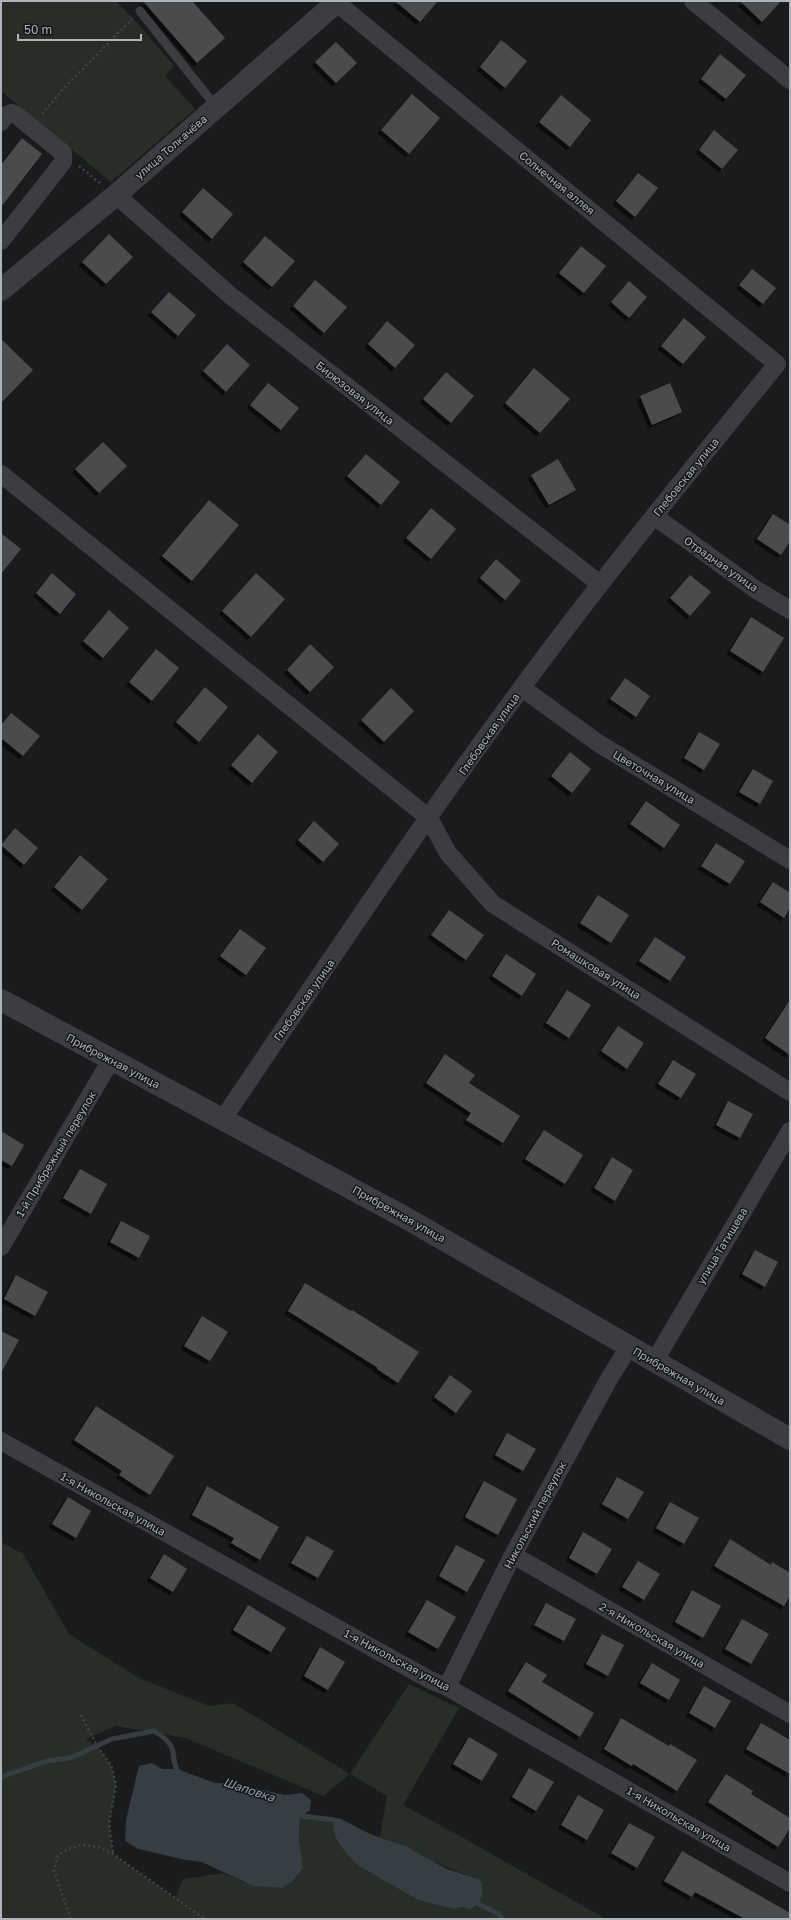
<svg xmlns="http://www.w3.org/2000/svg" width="791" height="1920" font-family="'Golos Text',sans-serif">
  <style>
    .green { fill: #272e27; fill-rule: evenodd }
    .water { fill: #363e44 }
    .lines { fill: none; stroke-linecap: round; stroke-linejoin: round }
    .stream { stroke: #363e44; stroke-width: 5 }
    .building { fill: #4a4b4e; filter: url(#shadow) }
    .path { stroke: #424448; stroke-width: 2.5; stroke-dasharray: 2 3; stroke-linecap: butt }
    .service { stroke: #3c3d41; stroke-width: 9 }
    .minor { stroke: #3c3d41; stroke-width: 18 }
    .tertiary { stroke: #3c3d41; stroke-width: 22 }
    .labels { text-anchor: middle; stroke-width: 3; stroke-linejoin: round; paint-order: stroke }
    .street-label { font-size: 11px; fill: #afb3ba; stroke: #151617 }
    .water-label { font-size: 12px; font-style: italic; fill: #8aa1b1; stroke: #151617 }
  </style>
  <defs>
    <filter id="shadow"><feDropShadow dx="-3.5" dy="3.5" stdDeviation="0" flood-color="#0009"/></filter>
  </defs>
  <rect width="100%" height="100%" fill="#1a1b1c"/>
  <path class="green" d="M1 1H115L133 18 174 66 165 76 195 109 111 182 1 91Z
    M1 1542 23 1554 69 1634 139 1678 209 1706 233 1703 350 1774 409 1684 459 1708 403 1805 467 1840 606 1919H1ZM116 1726 186 1738 323 1796 350 1774 387 1796 380 1837C410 1847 435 1865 465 1874L470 1910 463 1907 454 1909 418 1900 359 1866C347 1856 329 1836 334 1820L300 1817 299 1839 303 1868 292 1882 282 1888 253 1886 224 1873 183 1879 175 1898 113 1854 109 1823 116 1785 111 1765 97 1746 86 1739Z"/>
  <path class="water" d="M152 1763 162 1769H177L215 1783H231L285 1795 302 1793 311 1800 310 1810 300 1817 299 1839 303 1868 292 1882 282 1888 253 1886 202 1862 186 1860 138 1849 125 1841 126 1820 139 1766Z
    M339 1818 370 1834 405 1846 447 1869 478 1879 482 1884V1896L478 1904 470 1910 463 1907 454 1909 418 1900 359 1866C347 1856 329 1836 334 1820Z"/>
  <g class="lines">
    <path class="stream" d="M1 1777 47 1761 70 1758 112 1739 154 1731C183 1749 167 1753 179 1774
      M295 1815 334 1820 340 1823
      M473 1901 499 1914 502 1919"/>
  </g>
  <path class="building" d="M143 1H192L225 38 197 63Z
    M395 1H438L420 22Z
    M740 1H781L762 22Z
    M501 40 527 61 505 88 480 67Z
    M336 42 357 63 336 83 315 62Z
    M720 54 746 75 726 99 701 79Z
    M412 94 440 118 409 154 381 130Z
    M561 95 591 120 570 147 539 122Z
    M714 130 738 150 722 169 699 150Z
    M22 138 42 154 1 207V165Z
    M638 173 658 188 635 217 616 201Z
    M203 188 233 214 212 239 182 212Z
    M109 234 133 257 106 284 82 262Z
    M265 236 295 261 272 287 243 262Z
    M581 246 606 266 584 293 559 273Z
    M752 269 776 288 763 304 739 285Z
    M315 280 347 307 324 333 293 306Z
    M629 281 647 297 629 318 611 302Z
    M169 292 196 315 178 336 151 312Z
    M684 318 706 337 683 364 661 346Z
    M387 321 415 345 395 368 368 344Z
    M1 339 33 370 1 403Z
    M227 344 250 365 226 392 203 371Z
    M534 368 570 399 540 433 505 403Z
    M446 372 474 396 451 423 423 399Z
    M268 383 299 408 281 430 250 405Z
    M670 383 682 412 652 425 640 396Z
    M103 442 127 466 99 493 75 469Z
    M366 454 400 482 381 505 347 476Z
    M558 459 576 490 549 505 531 475Z
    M209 500 239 525 192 581 162 556Z
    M431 508 456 529 431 559 406 538Z
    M773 514 790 525V541L781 555 757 539Z
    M1 533 21 549 1 574Z
    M496 559 521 581 505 600 480 578Z
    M52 573 76 594 60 614 36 593Z
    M256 573 285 599 251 637 222 611Z
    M690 575 711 592 690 616 670 598Z
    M109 610 129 628 103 658 83 641Z
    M751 617 784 638 763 672 730 651Z
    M310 644 334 667 310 692 287 670Z
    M156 649 179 668 152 701 129 682Z
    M625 678 650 696 636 717 610 699Z
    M205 687 228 707 199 742 176 722Z
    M391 688 414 711 384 742 361 720Z
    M11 713 40 736 23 756 1 738V725Z
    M699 732 720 744 704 770 684 758Z
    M258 734 278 752 252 783 231 765Z
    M570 752 591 769 572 793 551 776Z
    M753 769 773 781 760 804 739 792Z
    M646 801 680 825 664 848 630 824Z
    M314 821 339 844 323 862 298 840Z
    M15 828 38 848 24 865 1 845Z
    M716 843 745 861 730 884 701 866Z
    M80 855 108 879 82 910 54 887Z
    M773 882 790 893V908L784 918 760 902Z
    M598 895 629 915 611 943 580 923Z
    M449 910 484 935 466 960 431 935Z
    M240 929 266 948 246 975 220 956Z
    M655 937 686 957 670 981 639 961Z
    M506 954 536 974 522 996 492 976Z
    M567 990 591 1005 569 1038 546 1023Z
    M790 1000V1055L765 1038Z
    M618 1026 644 1043 627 1069 601 1051Z
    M445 1054 475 1075 469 1083 520 1116 503 1143 466 1120 471 1113 426 1083Z
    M673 1060 696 1074 681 1098 658 1084Z
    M728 1101 753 1114 740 1138 716 1125Z
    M544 1130 583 1155 565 1184 525 1159Z
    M1 1131 24 1145 12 1166 1 1160Z
    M612 1157 633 1170 615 1201 594 1188Z
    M80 1169 107 1184 91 1214 63 1198Z
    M121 1221 150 1236 139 1258 110 1242Z
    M755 1250 778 1262 765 1287 742 1274Z
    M16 1275 48 1292 35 1316 4 1299Z
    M305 1283 351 1311 352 1310 419 1352 398 1383 377 1369 378 1368 288 1311Z
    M202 1316 228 1332 210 1361 184 1346Z
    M1 1331 19 1340 1 1373Z
    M450 1375 472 1391 456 1413 434 1397Z
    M96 1406 174 1456 150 1495 119 1475 122 1471 74 1440Z
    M507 1433 536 1449 523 1471 495 1455Z
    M617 1477 644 1492 628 1519 602 1504Z
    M484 1481 517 1499 498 1535 465 1517Z
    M207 1486 279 1527 260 1560 231 1543 234 1538 192 1515Z
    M68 1497 91 1511 76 1538 52 1524Z
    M670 1502 699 1518 684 1544 656 1528Z
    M583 1532 612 1549 597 1574 569 1558Z
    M307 1536 334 1551 318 1578 291 1563Z
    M730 1539 771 1565 772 1562 790 1573V1596L784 1606 714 1566Z
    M456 1545 485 1560 467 1592 439 1576Z
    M164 1554 187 1569 173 1592 150 1578Z
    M638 1561 660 1574 644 1600 622 1587Z
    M692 1590 721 1606 703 1638 675 1622Z
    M427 1600 456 1617 438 1649 408 1632Z
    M546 1603 576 1619 564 1641 534 1625Z
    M248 1605 286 1628 271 1652 233 1630Z
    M742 1619 769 1634 751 1664 725 1649Z
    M602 1634 624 1645 608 1676 586 1664Z
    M320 1647 345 1662 328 1690 304 1676Z
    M526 1662 547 1675 542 1682 594 1713 580 1737 508 1691Z
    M652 1663 680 1680 669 1700 640 1683Z
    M704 1686 731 1701 715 1728 689 1713Z
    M621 1718 669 1746 670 1744 697 1760 677 1791 633 1764 632 1766 604 1749Z
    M761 1723 790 1740V1774L746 1749Z
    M469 1737 498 1754 482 1781 453 1764Z
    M529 1768 554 1782 536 1811 512 1797Z
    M726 1774 753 1791 751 1794 790 1818V1828L778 1847 708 1802Z
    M578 1795 604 1810 587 1840 561 1825Z
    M629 1823 655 1837 637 1868 611 1853Z
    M682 1851 790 1913V1919H745L695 1892 692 1897 664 1881Z"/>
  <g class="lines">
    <path class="path" d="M42 114 66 86 132 19
      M79 166 101 184
      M81 1715 97 1746 111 1765 116 1785 109 1823 113 1853
      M71 1919 54 1871 58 1855 70 1848 82 1845 98 1847 113 1854 205 1919"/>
    <path class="service" d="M140 11 217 108"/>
    <path class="minor" d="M693 1 790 80
      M1 122 6 115 11 113 15 114 63 153V162L1 241
      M116 195 231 296 600 584
      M1 474 429 818 448 853 493 904 790 1092
      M654 516 755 589 790 610
      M522 688 598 743 790 860
      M222 1120C321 975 418 827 523 686 604 576 691 470 777 364L337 3
      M1 1247 111 1060
      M654 1362 790 1131
      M1 1441 430 1680 447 1687 790 1883
      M513 1555 790 1714
      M447 1687 513 1555 610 1377 629 1347"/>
    <path class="tertiary" d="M1 290 116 195 338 1
      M1 1000 406 1218 790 1439"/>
  </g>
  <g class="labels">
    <g class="street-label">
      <text transform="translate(171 147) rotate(-41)" y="4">улица Толкачёва</text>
      <text transform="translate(557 183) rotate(39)" y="4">Солнечная аллея</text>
      <text transform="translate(355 393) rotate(38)" y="4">Бирюзовая улица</text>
      <text transform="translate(686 477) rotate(-51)" y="4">Глебовская улица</text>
      <text transform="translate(721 564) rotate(35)" y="4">Отрадная улица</text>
      <text transform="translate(489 734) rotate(-55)" y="4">Глебовская улица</text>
      <text transform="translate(654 777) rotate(31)" y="4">Цветочная улица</text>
      <text transform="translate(596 969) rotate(32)" y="4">Ромашковая улица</text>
      <text transform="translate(304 1000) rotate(-55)" y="4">Глебовская улица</text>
      <text transform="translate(113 1061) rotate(28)" y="4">Прибрежная улица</text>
      <text transform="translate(56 1154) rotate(-59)" y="4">1-й Прибрежный переулок</text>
      <text transform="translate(399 1214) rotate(29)" y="4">Прибрежная улица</text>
      <text transform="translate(722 1246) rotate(-59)" y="4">улица Татищева</text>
      <text transform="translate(679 1376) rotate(30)" y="4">Прибрежная улица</text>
      <text transform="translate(113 1504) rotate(29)" y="4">1-я Никольская улица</text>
      <text transform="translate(535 1515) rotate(-62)" y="4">Никольский переулок</text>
      <text transform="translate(652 1635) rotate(30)" y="4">2-я Никольская улица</text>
      <text transform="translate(397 1660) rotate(28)" y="4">1-я Никольская улица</text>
      <text transform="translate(679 1819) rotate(30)" y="4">1-я Никольская улица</text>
    </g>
    <g class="water-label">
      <text transform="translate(249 1790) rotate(18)" y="4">Шаповка</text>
    </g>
  </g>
  <rect width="791" height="1920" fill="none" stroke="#afb3ba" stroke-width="4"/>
  <path d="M18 34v6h123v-6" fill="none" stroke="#afb3ba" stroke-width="2"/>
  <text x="24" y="34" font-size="12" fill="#afb3ba" stroke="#151617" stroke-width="3" paint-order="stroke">50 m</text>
</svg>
